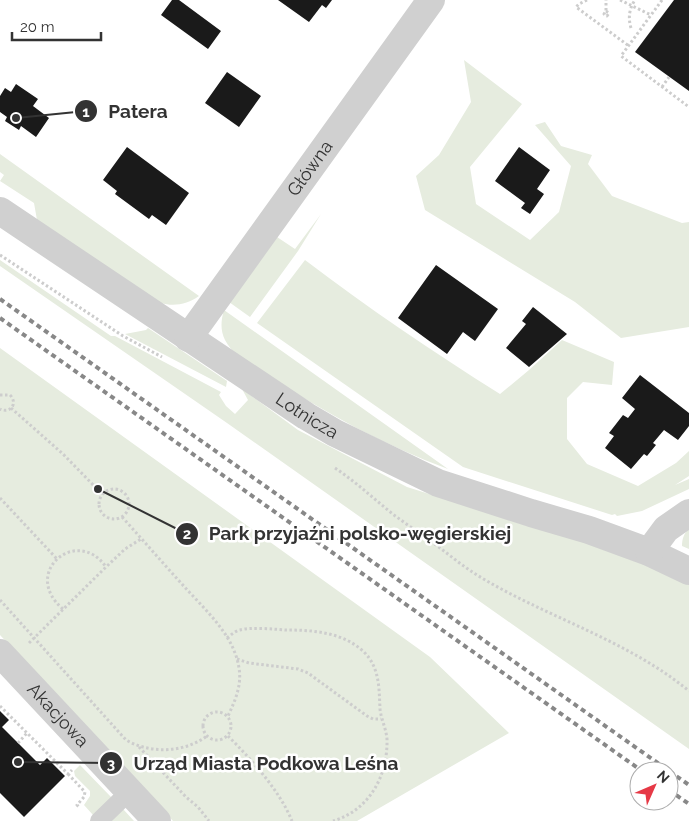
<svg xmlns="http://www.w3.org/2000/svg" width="689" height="821" font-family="Raleway,sans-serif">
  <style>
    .green { fill: #e6ecdf }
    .building { fill: #1a1a1a }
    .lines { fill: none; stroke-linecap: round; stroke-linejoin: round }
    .path { stroke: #cdcdcd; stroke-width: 3; stroke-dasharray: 2.5 2.5; stroke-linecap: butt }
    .lane { stroke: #d0d0d0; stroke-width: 18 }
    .street { stroke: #d0d0d0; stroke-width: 28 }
    .rail { stroke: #888; stroke-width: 4; stroke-dasharray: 5 4; stroke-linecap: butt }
    .labels { text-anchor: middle; stroke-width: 5; stroke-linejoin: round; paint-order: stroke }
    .street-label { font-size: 18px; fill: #333; stroke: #fff }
    .leader { fill: none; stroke: #333; stroke-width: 2 }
    .callout-dot { fill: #333; stroke: #fff; stroke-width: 2 }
    .mark-label { font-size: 15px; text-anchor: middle; font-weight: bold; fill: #fff }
    .callout-label { font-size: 19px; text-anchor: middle; font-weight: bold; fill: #333; stroke: #fff; stroke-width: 5; stroke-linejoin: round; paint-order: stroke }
  </style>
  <rect width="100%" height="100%" fill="#fff"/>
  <path class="green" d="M464 60 522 104 470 167 476 204 530 240 559 212 571 166 535 125 545 122 561 146 592 155 588 164 612 196 682 223 689 222V327L621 338 575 302 425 210 416 176 439 155 471 102Z
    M0 154 199 296C188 304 174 307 161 303L37 220 34 203 0 181 4 175 0 172Z
    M321 214 298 251 250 317 229 302 277 237 295 249Z
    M0 260 111 336H115L221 392 219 395 226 406 235 414 248 400 242 389 298 430 407 487 621 554 689 584V749L227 423 0 266Z
    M305 260C368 308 433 352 500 394L529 370 562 340 614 362 612 385 583 382 567 398V439L587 464 638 486 676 463 689 451V476L675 485 689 479V489L642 511 617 516 615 514 612 515 463 467 257 323Z
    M224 310 448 469C384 445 325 413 269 376 253 366 234 357 225 340 220 330 221 320 224 310Z
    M148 328 227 381 226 387 125 334 146 330Z
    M0 348 430 657 509 733 357 821H173L0 635Z
    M689 529V549L682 546C682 539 684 533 689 529Z
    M80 765 112 798 93 815 84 805 90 796V791L75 776 74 771Z
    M123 809 134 821H110Z"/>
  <path class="building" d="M172 0H179L221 31 208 49 161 15Z
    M278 0H332L326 8 322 5 309 22Z
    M674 0H689V91L635 52Z
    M227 72 261 96 239 127 205 103Z
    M16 84 38 99 33 106 49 118 36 137 21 126 19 130 5 121 7 117 0 112V96L5 88 11 92Z
    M127 147 189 193 166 225 152 215 149 219 115 194 117 191 103 180Z
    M519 147 550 170 537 189 544 194 530 214 521 208 525 203 495 181Z
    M436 265 498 309 475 341 463 332 447 354 398 318Z
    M533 307 567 334 529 367 506 348 526 324 522 321Z
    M640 375 689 413V426L678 440 664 430 653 443 656 445 647 456 644 454 631 469 605 448 614 436 609 433 623 415 628 418 635 409 622 398Z
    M0 711 9 720 2 727 40 765 47 758 65 776 24 817 0 793Z"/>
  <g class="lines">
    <path class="path" d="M587 0 579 4 576 7 629 46
      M620 0 651 15
      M662 0 621 56 689 107
      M606 11 609 13 607 16 604 14 606 11V0
      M631 28C628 18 629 9 635 0
      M662 87 669 77
      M0 255 123 336 162 357
      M0 395H10C18 403 11 414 0 409
      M11 408 63 454 102 494
      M335 468C356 482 374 499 394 515 409 526 425 537 440 548 452 557 464 567 477 575 545 617 626 639 689 691
      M99 504a15 15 0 1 1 30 0a15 15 0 1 1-30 0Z
      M0 498 57 559
      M122 517C142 539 161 561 181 583 203 608 234 634 239 668 242 685 235 701 228 716
      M0 600 126 740C150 754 184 753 207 736
      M63 609C20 573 77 525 106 567
      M227 638C231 635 235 631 240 630 250 627 274 629 285 630 313 630 343 632 364 652 380 668 379 689 380 709 381 719 386 728 387 739 388 775 370 810 333 821
      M29 643 106 567 125 549 141 539
      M237 659 249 663 298 669 308 673 367 716 373 719H381
      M0 706 68 774 72 770
      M203 726a14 14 0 1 1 28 0a14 14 0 1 1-28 0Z
      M228 736C251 759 280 791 292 821
      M18 743 27 733
      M139 747 186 797 198 807 209 821
      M68 774 85 792 84 797 77 805 80 808"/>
    <path class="lane" d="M99 821 129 792"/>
    <g class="street">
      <path id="s1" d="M0 211 306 416 335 433 438 483 531 513 589 530 649 552 689 571"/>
      <path id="s2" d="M188 338 431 0"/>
      <path d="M649 552 666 529 689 513"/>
      <path id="s3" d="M0 653 157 821"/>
    </g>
    <path class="rail" d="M0 299 689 785
      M0 318 642 771
      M669 790 689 804"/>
  </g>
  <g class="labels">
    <g class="street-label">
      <text dy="6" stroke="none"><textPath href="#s2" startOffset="209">Główna</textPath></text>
      <text dy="6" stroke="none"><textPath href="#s1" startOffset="369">Lotnicza</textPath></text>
      <text dy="6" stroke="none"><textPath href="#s3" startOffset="85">Akacjowa</textPath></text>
    </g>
  </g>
  <path class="leader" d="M16 118L86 111M98 489L187 534M18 762L111 763"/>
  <g class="callout-dot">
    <circle cx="16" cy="118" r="5"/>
    <circle cx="98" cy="489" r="5"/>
    <circle cx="18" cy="762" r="5"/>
    <circle cx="86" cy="111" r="12"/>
    <circle cx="187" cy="534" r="12"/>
    <circle cx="111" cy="763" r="12"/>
  </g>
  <g class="mark-label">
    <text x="86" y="117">1</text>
    <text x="187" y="539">2</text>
    <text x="111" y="769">3</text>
  </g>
  <g class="callout-label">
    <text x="138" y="118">Patera</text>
    <text x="360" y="540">Park przyjaźni polsko-węgierskiej</text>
    <text x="266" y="770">Urząd Miasta Podkowa Leśna</text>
  </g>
  <g transform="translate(654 786) rotate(45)"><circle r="24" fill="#ffffff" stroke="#adadad"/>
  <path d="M0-4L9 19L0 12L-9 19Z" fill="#e63946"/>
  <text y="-8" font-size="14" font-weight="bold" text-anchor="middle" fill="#333333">N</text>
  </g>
  <path d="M12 32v8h89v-8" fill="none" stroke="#333333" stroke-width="2.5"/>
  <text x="20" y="32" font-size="15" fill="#333333" stroke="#ffffff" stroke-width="4" paint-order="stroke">20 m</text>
</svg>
